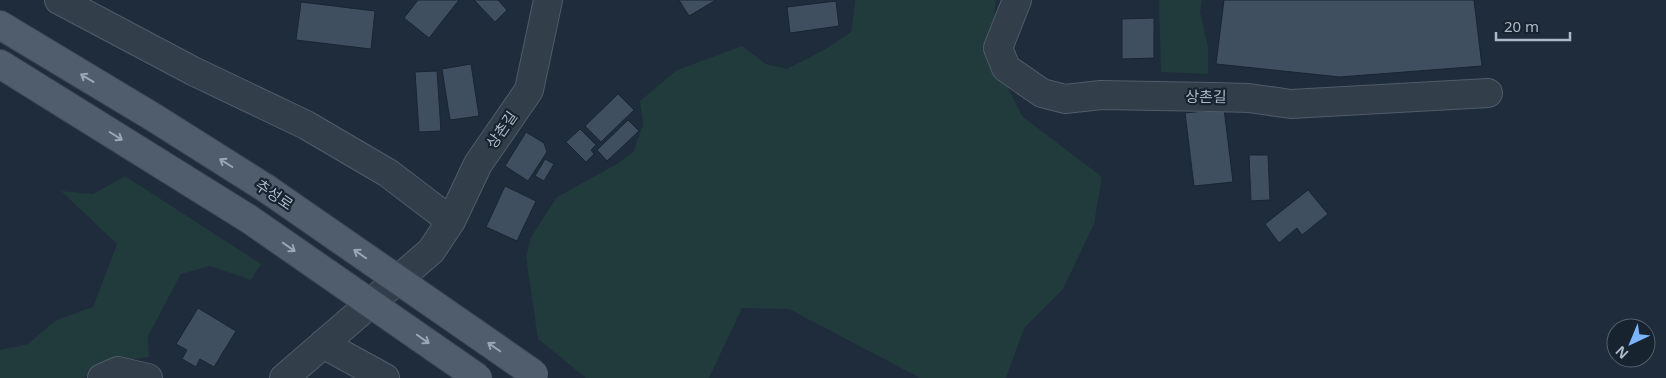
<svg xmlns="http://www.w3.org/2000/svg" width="1666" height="378" font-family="'Noto Sans','Noto Sans KR',sans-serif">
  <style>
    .green { fill: #213a3c }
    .building { fill: #3f4f60; stroke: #1a2532 }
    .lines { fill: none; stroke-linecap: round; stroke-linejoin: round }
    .street-casing { stroke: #505c69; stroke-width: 30 }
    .primary-casing { stroke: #3c4755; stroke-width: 30 }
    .street { stroke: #333e4b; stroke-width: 28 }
    .primary { stroke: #505d6c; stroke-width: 28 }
    .primary-bridge-casing { stroke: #3c4755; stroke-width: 30; stroke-linecap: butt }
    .primary-bridge { stroke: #505d6c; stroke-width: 28 }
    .oneway { stroke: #9aa7b6 }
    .labels { text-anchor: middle; stroke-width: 4.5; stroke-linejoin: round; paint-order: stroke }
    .street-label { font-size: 15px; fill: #adb9c8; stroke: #182330 }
  </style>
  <rect width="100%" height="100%" fill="#1f2c3b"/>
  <path class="green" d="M855 0H996L990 52 1022 116 1102 177 1094 224 1063 289 1024 328 1006 378H920L789 309 742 308 709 378H586L538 339 526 257 531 237 557 197 617 164 633 152 643 124 640 101 677 70 742 46 766 64 787 69 824 50 851 32Z
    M1159 0H1202L1200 12 1208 47V74L1161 72Z
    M125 176 261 264 251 280 210 266 181 274 148 336 149 357 110 362 84 378H0V350L28 344 56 320 93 307 117 244 61 191 93 194Z"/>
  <path class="building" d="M418 0H459L429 38 404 18Z
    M474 0H498L507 10 495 22Z
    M679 0H716L689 16Z
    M1224 0H1474L1482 66 1340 77 1216 64Z
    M836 1 839 26 790 33 787 7Z
    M301 2 375 11 371 49 296 40Z
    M1154 18V58L1122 59V19Z
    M471 64 479 116 450 120 442 69Z
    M437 71 441 131 419 132 415 72Z
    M618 94 634 110 601 142 585 126Z
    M1224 109 1233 182 1194 186 1185 113Z
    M628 120 639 131 607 161 597 150Z
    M580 129 596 145 591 150 594 154 586 162 566 142Z
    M526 132 544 143 547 152 528 181 505 166Z
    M1249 155H1268L1270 200 1251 201Z
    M545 159 554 164 544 181 535 176Z
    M505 186 536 201 517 241 486 227Z
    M1308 190 1328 214 1302 235 1297 228 1279 243 1265 224Z
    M198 308 236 331 214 367 200 359 196 367 182 359 187 350 176 344Z"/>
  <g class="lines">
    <defs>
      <path id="street" d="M59 0 193 71 306 125 388 173 451 221
        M1017 0 998 48 1006 68 1042 93 1065 99 1101 95 1213 97 1249 98 1291 104 1488 93
        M323 344 385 378
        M102 378 118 371 148 378
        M284 378 431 251 451 221 478 164 529 90 548 0"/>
      <path id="primary" d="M0 25 153 117 267 189
        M0 64 249 219"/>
    </defs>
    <use href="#street" class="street-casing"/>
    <use href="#primary" class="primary-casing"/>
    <use href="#street" class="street"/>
    <use href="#primary" class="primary"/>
    <defs>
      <path id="primary-bridge" d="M267 189 534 374
        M249 219 478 378"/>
    </defs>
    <use href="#primary-bridge" class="primary-bridge-casing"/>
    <use href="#primary-bridge" class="primary-bridge"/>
  </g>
  <defs><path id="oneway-shaft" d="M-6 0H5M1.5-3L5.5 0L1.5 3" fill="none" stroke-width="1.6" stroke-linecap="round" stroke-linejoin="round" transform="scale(1.25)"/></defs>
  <g class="oneway">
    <use href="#oneway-shaft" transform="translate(87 78) rotate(-149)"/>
    <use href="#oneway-shaft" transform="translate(116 136) rotate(32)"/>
    <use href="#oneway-shaft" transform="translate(226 163) rotate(-148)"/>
    <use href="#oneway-shaft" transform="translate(289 247) rotate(35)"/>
    <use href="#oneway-shaft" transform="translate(360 254) rotate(-145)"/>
    <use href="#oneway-shaft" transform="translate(423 339) rotate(35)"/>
    <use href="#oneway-shaft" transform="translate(494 347) rotate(-145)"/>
  </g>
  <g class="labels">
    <g class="street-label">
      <text transform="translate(1206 97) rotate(1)" y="5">상촌길</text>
      <text transform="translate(502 130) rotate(-55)" y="5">상촌길</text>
      <text transform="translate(274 195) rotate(34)" y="5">추성로</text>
    </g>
  </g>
  <g transform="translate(1631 343) rotate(224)"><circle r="24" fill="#182330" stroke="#545f6d"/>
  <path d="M0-4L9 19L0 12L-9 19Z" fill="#7bb4ff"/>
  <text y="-8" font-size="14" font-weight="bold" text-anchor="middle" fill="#adb9c8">N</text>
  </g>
  <path d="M1496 32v8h74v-8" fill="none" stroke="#adb9c8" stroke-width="2.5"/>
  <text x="1504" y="32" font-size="15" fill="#adb9c8" stroke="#182330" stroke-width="4" paint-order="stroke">20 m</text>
</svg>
